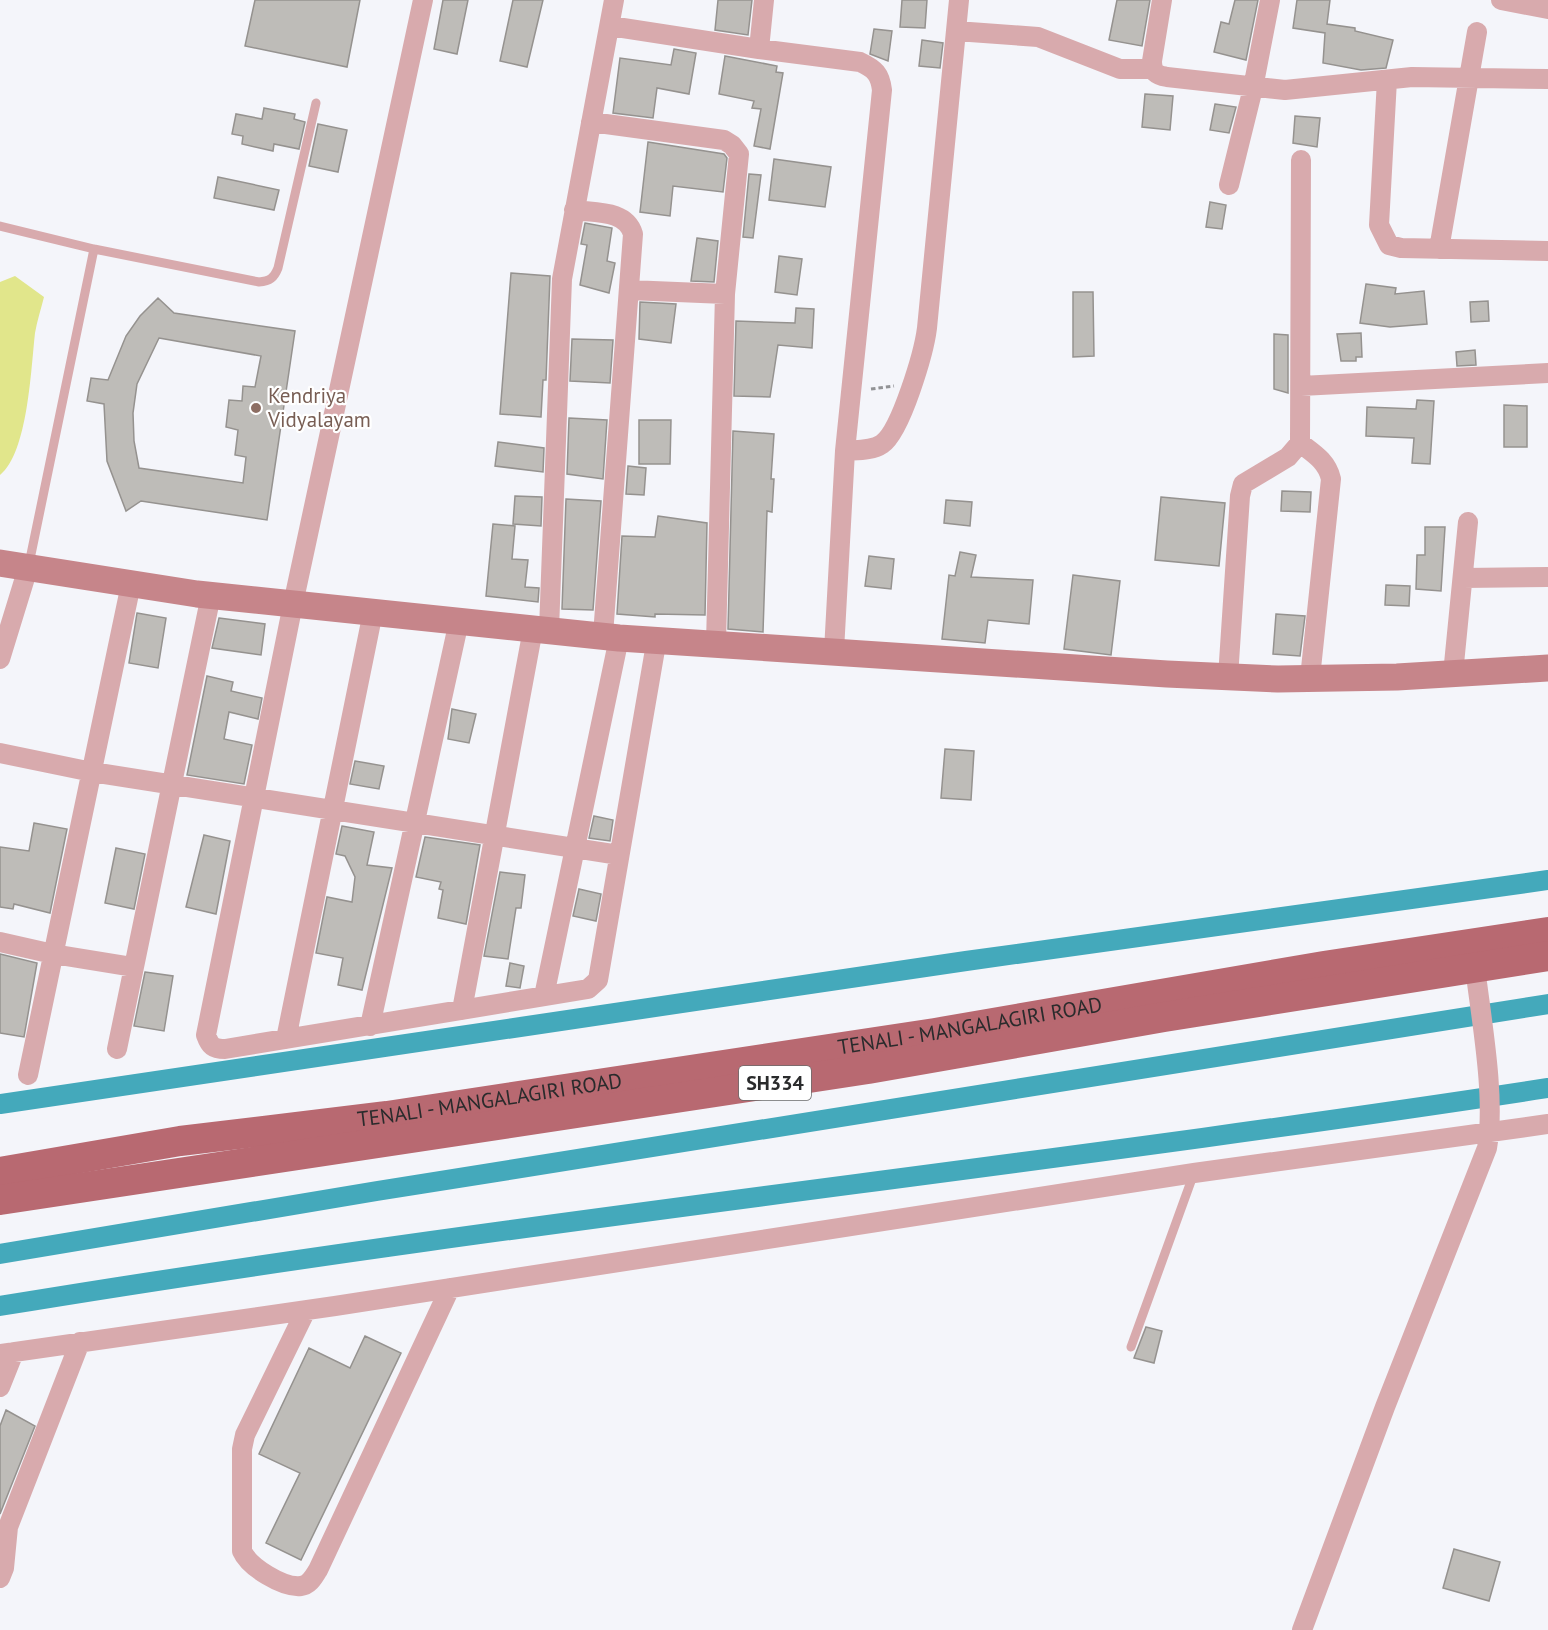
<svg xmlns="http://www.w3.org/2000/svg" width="1548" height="1630" font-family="'PT Sans',sans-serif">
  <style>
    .green { fill: #e1e68b }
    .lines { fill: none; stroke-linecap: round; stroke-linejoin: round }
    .canal { stroke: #44a9bb; stroke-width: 20 }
    .building { fill: #bebcb8; stroke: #95928f; stroke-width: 1.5; fill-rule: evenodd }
    .path { stroke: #919295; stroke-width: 3; stroke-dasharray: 4.5 3; stroke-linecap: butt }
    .service { stroke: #d8aaad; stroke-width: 9 }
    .minor { stroke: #d8aaad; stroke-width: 20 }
    .secondary { stroke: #c6858a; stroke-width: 27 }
    .primary { stroke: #b86971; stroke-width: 30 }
    .education-dot { fill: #8d6e63; stroke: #fff; stroke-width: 2 }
    .labels { text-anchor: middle; stroke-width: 4.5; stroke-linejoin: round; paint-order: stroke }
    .shield { fill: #fff; stroke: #6a6b6b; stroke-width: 1.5 }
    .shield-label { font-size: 20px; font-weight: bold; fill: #2a2b2c }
    .education-label { font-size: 21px; fill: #785e54; stroke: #fff; text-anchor: start }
    .street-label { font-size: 21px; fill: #2a2b2c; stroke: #fff }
  </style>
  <rect width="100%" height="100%" fill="#f4f5fa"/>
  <path class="green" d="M15 276 44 297C41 309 37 321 35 333 31 368 28 453 0 475V282Z"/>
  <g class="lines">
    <path class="canal" d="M0 1104 966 961 1548 880
      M0 1254 377 1191 1548 1004
      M0 1306C514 1221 1033 1167 1548 1088"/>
  </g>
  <path class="building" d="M255 0H360L347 67 245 46Z
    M443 0H468L457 54 434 49Z
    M513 0H543L527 67 500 61Z
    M718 0H752L748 35 715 30Z
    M902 0H927L925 28 900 27Z
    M1117 0H1150L1142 46 1109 40Z
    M1235 0H1258L1246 60 1214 52 1221 22 1229 24Z
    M1297 0H1330L1327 24 1355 28V31L1393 40 1386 68 1361 70 1323 63 1325 33 1293 28Z
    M874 29 892 31 888 61 870 54Z
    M922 40 943 43 940 68 919 66Z
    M674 49 696 53 689 94 657 88 653 118 613 113 620 58 671 65Z
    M725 56 777 66 776 72 783 73 770 149 754 146 761 109 752 108 754 101 719 94Z
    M1145 94 1173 96 1170 130 1142 127Z
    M1215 104 1236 107 1229 133 1210 130Z
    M264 108 295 114 294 119 305 122 299 149 274 144 273 151 242 144 243 136 232 134 236 114 262 119Z
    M1295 116 1320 118 1317 147 1293 143Z
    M318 124 347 130 338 172 309 166Z
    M648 142 724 154 727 158 723 192 673 186 670 216 640 212Z
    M774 159 831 167 825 207 769 200Z
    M749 174 761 175 753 238 743 237Z
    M218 177 279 190 274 210 214 198Z
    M1210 202 1226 205 1222 229 1206 227Z
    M585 223 612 228 607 261 615 263 609 293 580 285 587 245 581 244Z
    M697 238 718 241 714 282 691 281Z
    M779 256 802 259 797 295 775 292Z
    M511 273 550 276 546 380H543L541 417 500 414Z
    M1366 284 1396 288 1395 294 1424 291 1427 324 1390 327 1360 323Z
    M1073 292H1093L1094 356 1073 357Z
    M158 298 174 313 295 331 267 520 141 501 126 511 107 461 104 404 87 401 91 378 108 380 126 336 140 316ZM159 338 261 356 255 387 243 386 242 401 229 400 226 427 238 430 235 455 246 457 243 483 139 468 134 441 133 413 137 384Z
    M1488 301 1489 321 1471 322 1470 302Z
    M640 302 676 304 671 343 639 339Z
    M796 308 814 309 812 348 778 345 770 397 734 396 736 321 795 323Z
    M1361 333 1362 357H1356V361H1341L1337 334Z
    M1274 334 1288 335V393L1274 389Z
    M572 339 613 340 610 383 570 381Z
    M1475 350 1476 365 1457 366 1456 352Z
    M1417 400 1434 401 1430 464 1412 463 1414 438 1366 436 1367 407 1416 409Z
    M1504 405 1527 406V447H1504Z
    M569 418 607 420 603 479 567 474Z
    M639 420H671L670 464H639Z
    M733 431 774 434 771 479H774L772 512 767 511 763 632 728 629Z
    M498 442 544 448 543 472 495 466Z
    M628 466 646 468 644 495 626 494Z
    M1282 491 1311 492 1310 512 1281 511Z
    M515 496 542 497 541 526 513 524Z
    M1161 497 1225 503 1219 566 1155 560Z
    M566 499 601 501 593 610 562 609Z
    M946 500 972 502 970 526 944 523Z
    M658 516 707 523 705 615 655 614V617L617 614 622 536 655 537Z
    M493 524 515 526 512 559 528 560 525 587 539 588 538 602 486 596Z
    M1425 527H1445L1441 591 1416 589 1417 555H1425Z
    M960 552 976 555 971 577 1033 580 1029 624 988 620 985 643 942 639 949 575 955 576Z
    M869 556 894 559 891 589 865 586Z
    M1073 575 1120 581 1111 655 1064 649Z
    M1386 585 1410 586 1409 606 1385 605Z
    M137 613 166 618 158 668 129 663Z
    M1276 614 1305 616 1300 656 1273 654Z
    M219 618 265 624 261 655 212 648Z
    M207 676 233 682 231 691 262 698 258 719 229 712 224 739 252 745 244 784 187 775Z
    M452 709 476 714 469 743 448 739Z
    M945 749 974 751 971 800 941 798Z
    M355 761 384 766 379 789 350 784Z
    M594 816 613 820 610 841 589 838Z
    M34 823 67 829 50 913 14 904 13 909 0 907V847L29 851Z
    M342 826 374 832 367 865 392 868 362 990 338 985 343 958 316 953 327 897 352 902 355 877 345 856 336 854Z
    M204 835 230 841 216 914 186 907Z
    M425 837 480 845 466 924 438 918 443 890 439 889 441 882 416 877Z
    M116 848 145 854 134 909 105 903Z
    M500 872 525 875 521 908H516L508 959 484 956Z
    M579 889 601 894 596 921 573 916Z
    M0 954 37 963 24 1037 0 1033Z
    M510 963 524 966 520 988 506 986Z
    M145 972 173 976 164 1031 134 1026Z
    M1146 1327 1162 1331 1154 1363 1134 1358Z
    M365 1336 401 1353 301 1560 266 1543 300 1473 259 1454 309 1348 350 1368Z
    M6 1410 35 1426 0 1514V1426Z
    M1454 1549 1500 1562 1489 1601 1443 1588Z"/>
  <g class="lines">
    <path class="path" d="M871 389 894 386"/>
    <path class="service" d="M0 226 94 249 259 282C270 281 274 278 278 268L316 103
      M29 564 94 249
      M1131 1347 1194 1173"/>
    <path class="minor" d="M423 0 293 604 206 1035C210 1046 213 1049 225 1049L588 989 598 980 657 638
      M1162 0 1152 61C1152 72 1156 75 1167 77L1285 90 1412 77 1548 79
      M1501 0 1548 9
      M610 26 759 49 764 0
      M956 31 1038 37 1120 69H1152
      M759 49 860 62C875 69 880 74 882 90L845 451 834 651
      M1387 80 1379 225 1389 245 1401 248 1548 251
      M591 122 724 140 732 145 739 154 725 294 716 643
      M1229 185 1253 88 1270 0
      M574 210C596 213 626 210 633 234L603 635
      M1439 249 1477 32
      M629 290 725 294
      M1301 386 1548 373
      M1300 443C1313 453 1327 461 1331 479L1310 678
      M845 451C856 450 872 451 882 444 901 431 924 352 927 328L959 0
      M1463 578 1548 577
      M549 630 562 279 614 0
      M0 659 28 568
      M1453 674 1468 522
      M1228 677 1240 496 1243 484 1288 457 1300 443 1301 160
      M0 753 92 772 619 855
      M0 942 53 954 133 967
      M544 996 619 638
      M462 1010 533 629
      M370 1026 459 621
      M286 1039 373 612
      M117 1049 211 595
      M28 1075 131 584
      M306 1310 245 1435 242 1449V1551C249 1567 283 1588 301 1586 310 1585 314 1576 318 1570L450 1288
      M0 1354 335 1306 1194 1173 1548 1124
      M0 1387 14 1352
      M0 1578 4 1568 8 1527 80 1342
      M1302 1630 1385 1407 1487 1148C1496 1098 1481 1018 1475 967"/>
    <path class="secondary" d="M0 563 197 594 619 638 1167 674 1278 679 1397 677 1548 668"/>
    <g class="primary">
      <path id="s1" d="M0 1172 180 1141 387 1116 935 1033 1324 966 1548 932"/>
      <path d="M0 1200 868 1069 1164 1017 1548 956"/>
    </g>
  </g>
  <circle class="education-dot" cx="256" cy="408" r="6"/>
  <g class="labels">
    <rect class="shield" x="739" y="1066" width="72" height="34" rx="4.5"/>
    <g class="shield-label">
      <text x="775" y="1090">SH334</text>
    </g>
    <g class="education-label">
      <text x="268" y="403">Kendriya<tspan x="268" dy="24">Vidyalayam</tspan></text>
    </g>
    <g class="street-label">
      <text dy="7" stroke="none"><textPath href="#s1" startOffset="981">TENALI - MANGALAGIRI ROAD</textPath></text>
      <text dy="7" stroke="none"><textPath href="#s1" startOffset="495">TENALI - MANGALAGIRI ROAD</textPath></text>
    </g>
  </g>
</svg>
